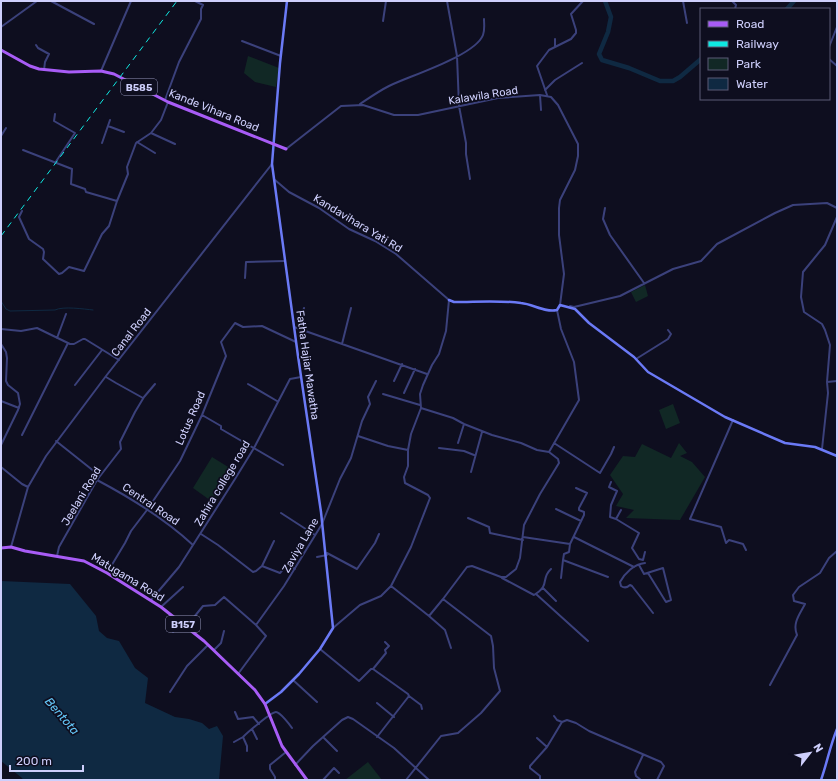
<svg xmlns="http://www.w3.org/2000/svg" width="838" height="781" font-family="Rubik,sans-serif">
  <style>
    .green { fill: #112825 }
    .water { fill: #0f2942 }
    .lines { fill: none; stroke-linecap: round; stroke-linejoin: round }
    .stream { stroke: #0f2942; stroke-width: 1 }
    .river { stroke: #0f2942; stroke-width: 4.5 }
    .street { stroke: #3b417b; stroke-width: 2 }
    .secondary { stroke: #6b7af6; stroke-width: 2.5 }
    .primary { stroke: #a85cf6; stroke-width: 3 }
    .rail { stroke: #0ee9e2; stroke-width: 1; stroke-dasharray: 6 5; stroke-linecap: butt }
    .labels { text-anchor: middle; stroke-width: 3.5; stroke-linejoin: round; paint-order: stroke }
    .shield { fill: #0e0e1f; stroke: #9495ba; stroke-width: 1 }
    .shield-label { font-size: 10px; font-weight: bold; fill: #cecffc }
    .street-label { font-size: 11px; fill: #cecffc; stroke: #0e0e1f }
    .water-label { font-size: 12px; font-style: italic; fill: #63c5f6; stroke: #0e0e1f }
  </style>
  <rect width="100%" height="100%" fill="#0e0e1f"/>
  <path class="green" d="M248 56 279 68 276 87 255 82 244 73Z
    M645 285 648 296 636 302 631 292Z
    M673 404 680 423 666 429 659 410Z
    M679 443 687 453 680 456 692 462 705 477 680 520 626 518 634 510 616 506 623 494 610 475 623 456 635 457 642 444 671 458Z
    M212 457 233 470 214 503 193 488Z
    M368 762 382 780H345Z"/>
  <path class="water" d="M1 581 70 584 96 616 99 631 107 638 119 641 135 668 148 678 145 703 175 717 189 719 202 723 209 729 217 726 223 736 219 780H23L22 778 1 761Z"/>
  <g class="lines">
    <path class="stream" d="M1 301 6 309 10 311 55 310C63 306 84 309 93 310"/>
    <path class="river" d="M605 1 611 17 608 32 599 54 602 60 629 68 660 81H673L680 77 701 59
      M787 9 794 1"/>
    <path class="street" d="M51 1 94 24
      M447 1 457 56 459 106 466 143V154L470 179
      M683 1 687 23
      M732 1 736 5 735 9
      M383 21 386 1
      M1 27 37 1
      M242 41 281 56
      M36 45 38 48 49 54 45 62 44 70
      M555 46V39
      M829 47 837 27
      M829 59 837 66
      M101 71 131 1
      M545 90 555 80 582 63
      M540 95 541 110
      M547 95 537 66 549 50 571 39 576 33V30L571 14 583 1
      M165 100 179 62 201 19V9L203 5 195 1
      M168 102 161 120 151 133 175 144
      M360 104C369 98 379 91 389 86 409 76 475 56 483 35 485 30 484 24 484 19
      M108 126 124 132
      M1 136 6 128
      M137 142 155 153
      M102 143 110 120
      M286 149 341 106 363 105 394 115H418L498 98 540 95 551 97 558 105 578 144V156L575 170 560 200 559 208V235L564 274 560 305
      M23 150 72 169 71 184 85 189 86 192 117 201
      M55 163 75 133 54 121 55 114
      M275 180 289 192 319 208 349 229 375 241 396 254 449 300 446 331 439 354 432 365 423 385 420 394 421 408 411 434 408 450V466L404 477 405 483 428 495 430 498 411 547 391 586 381 596 360 605 333 628
      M605 208 603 219 610 235 644 283
      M22 211 19 217 29 239 43 249 44 252 43 259 59 274 62 273 69 267 84 271 102 234 109 226 117 201 128 174 127 167 136 143 151 133
      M245 278 246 262 285 261
      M570 306 574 307 620 296 673 269 701 261 717 244 775 213 793 205 827 203 837 208
      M294 327 427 374
      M299 328 304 308
      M1 329 21 331 37 328 70 344H74L83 339H85L119 360
      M57 338 66 314
      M1 344 6 352 7 358 6 381 8 385 18 393 20 404 18 410 1 445
      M342 344 351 308
      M636 359 668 339 671 334 668 330
      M106 377 116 383 143 398
      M394 381 402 364
      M827 382 837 381
      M248 384 277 401
      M75 385 102 350
      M404 393 415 369
      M383 394 420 405
      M1 401 19 408
      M421 408 453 418 464 424 492 435 521 443 537 450 549 452
      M202 415 221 426V429L283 465
      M733 420 690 519 721 527 726 543 729 540 743 544 746 550
      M22 435 68 343
      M358 436 388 446 408 450
      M56 441 100 476
      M458 443 464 424
      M554 443 600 473 611 454 614 447
      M439 448 464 451 474 455
      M822 449 828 393 827 382 830 345 825 330 822 324 804 312 801 297 803 272 825 245 837 217
      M1 467 22 484 28 487
      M471 472 482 432
      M97 480C131 498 165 519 193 545
      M611 482 609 487 617 491 611 505 610 517 616 519
      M556 509 581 521
      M621 510 616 519 639 533 632 548 639 559 643 560
      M281 513 315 535
      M468 518 489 527 490 533 523 540
      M201 534 218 545 253 572 256 571 262 566 280 573 288 564 295 569
      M523 537 570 544 584 515V512L579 510V508L587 493 576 488
      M574 537 634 567
      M570 544 569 552 564 554 563 560 608 577
      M11 547 28 487 46 456 106 376 272 164
      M327 553 357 569 375 543 379 534
      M57 556 59 547 97 480 121 449 120 442 135 412 144 397 155 384
      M317 557 327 555
      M643 560 645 552
      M645 563C634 564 625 573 620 582L621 586C624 588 627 588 630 585L632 586 653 613
      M639 565 644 574 663 568 671 600 666 602 648 573
      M262 566 274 541
      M107 573 125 543 131 531 147 510 180 461 202 415 226 356 221 342 235 323 243 327 262 326 296 342
      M502 578 534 595C551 585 540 579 551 569
      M561 578 563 560
      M391 586 429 616 443 599 467 567 472 566 501 577H506L516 569 520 558 524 525 540 494 559 463 558 459 549 452 579 400 574 362 561 329 557 310
      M543 588 556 601
      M536 594 588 641
      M151 600 179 567 235 479 254 448 290 379 301 377
      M161 607 183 587
      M429 616 445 630 451 648
      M186 627 203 606 215 605 224 597 256 625 284 586 322 524 340 479 351 458 362 421 370 404 368 397 376 381
      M173 632 181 623
      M320 649 359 681 371 669H373L408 694 409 696 377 737
      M214 650 221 643 224 631
      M373 669 386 653 385 650 389 646 385 642
      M238 674 266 636 256 625
      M293 680 317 702
      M770 685 797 635C792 623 800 614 805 604L794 601 793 595 799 587 820 573 829 558 837 551
      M170 692 187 666 208 645
      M409 696 421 705 422 709
      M377 703 394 717
      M235 712 238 719 253 717 259 724
      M562 722 567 720 576 723 589 731 661 762 664 766 657 780
      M252 729 257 739
      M323 737 337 751
      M537 738 547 747
      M234 742 243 737
      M247 751V746L243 737C247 733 271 712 276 712 280 712 290 725 292 728
      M295 765 313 746 342 720 348 717 353 719 394 748 429 780
      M275 780V777L270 769V765L286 752
      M323 780 334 768 339 773
      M406 780 441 736 458 733 481 713 500 691 494 668 493 646 491 636 443 599
      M540 780V776L530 768V766L547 747 562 722 557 720 554 716
      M641 780 636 776 635 772 643 755"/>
    <path class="secondary" d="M449 300 454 302C476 302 499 300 521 303 533 304 545 313 557 310L560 305 575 309 589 323 634 357 648 372 725 417 785 443 815 447 837 456
      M265 704 281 692 299 674 320 649 333 628 321 512 298 356 272 164 280 63 287 1
      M821 780C827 763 830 746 837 729"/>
    <path class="primary" d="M1 50 30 66 39 69 69 72 101 71 114 74 168 102 286 149
      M1 548 11 547 25 551 84 561 107 573 161 607 204 641 255 690 265 704 282 746 307 780"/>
    <path class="rail" d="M1 236 177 1"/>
  </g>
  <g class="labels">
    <g class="shield">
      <rect x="121" y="79" width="36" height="16" rx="3"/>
      <rect x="166" y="616" width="34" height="16" rx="3"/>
    </g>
    <g class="shield-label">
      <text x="139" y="91">B585</text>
      <text x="183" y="628">B157</text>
    </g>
    <g class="street-label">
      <text transform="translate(483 95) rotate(-9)" y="4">Kalawila Road</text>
      <text transform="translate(214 110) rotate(22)" y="4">Kande Vihara Road</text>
      <text transform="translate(358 223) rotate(31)" y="4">Kandavihara Yati Rd</text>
      <text transform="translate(131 332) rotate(-52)" y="4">Canal Road</text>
      <text transform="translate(308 365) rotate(82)" y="4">Fatha Hajiar Mawatha</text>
      <text transform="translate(190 418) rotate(-66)" y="4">Lotus Road</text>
      <text transform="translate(222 483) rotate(-59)" y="4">Zahira college road</text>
      <text transform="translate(81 496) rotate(-59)" y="4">Jeelani Road</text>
      <text transform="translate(151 504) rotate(34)" y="4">Central Road</text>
      <text transform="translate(300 545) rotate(-60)" y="4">Zaviya Lane</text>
      <text transform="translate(128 577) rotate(31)" y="4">Matugama Road</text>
    </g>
    <g class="water-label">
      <text transform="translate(62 716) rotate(49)" y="4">Bentota</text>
    </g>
  </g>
  <rect width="838" height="781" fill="none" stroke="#cecffc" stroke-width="4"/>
  <rect x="700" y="8" width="130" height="92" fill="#0e0e1f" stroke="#5b5b77"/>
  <rect x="708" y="21" width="20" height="6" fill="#a85cf6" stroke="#5b5b77"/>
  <text x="736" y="28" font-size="12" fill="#cecffc">Road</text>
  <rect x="708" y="41" width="20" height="6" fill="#0ee9e2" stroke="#5b5b77"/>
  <text x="736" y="48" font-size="12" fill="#cecffc">Railway</text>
  <rect x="708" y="58" width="20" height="12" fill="#112825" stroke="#5b5b77"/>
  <text x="736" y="68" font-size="12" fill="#cecffc">Park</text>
  <rect x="708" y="78" width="20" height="12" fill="#0f2942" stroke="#5b5b77"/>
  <text x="736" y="88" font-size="12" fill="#cecffc">Water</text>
  <g transform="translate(810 753) rotate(59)" stroke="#0e0e1f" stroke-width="3" paint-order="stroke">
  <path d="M0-3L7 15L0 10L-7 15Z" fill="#cecffc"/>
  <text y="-6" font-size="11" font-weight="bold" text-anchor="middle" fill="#cecffc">N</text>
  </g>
  <path d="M10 765v6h73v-6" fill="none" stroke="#cecffc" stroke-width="2"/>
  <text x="16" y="765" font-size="12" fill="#cecffc" stroke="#0e0e1f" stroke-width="3" paint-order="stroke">200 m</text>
</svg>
